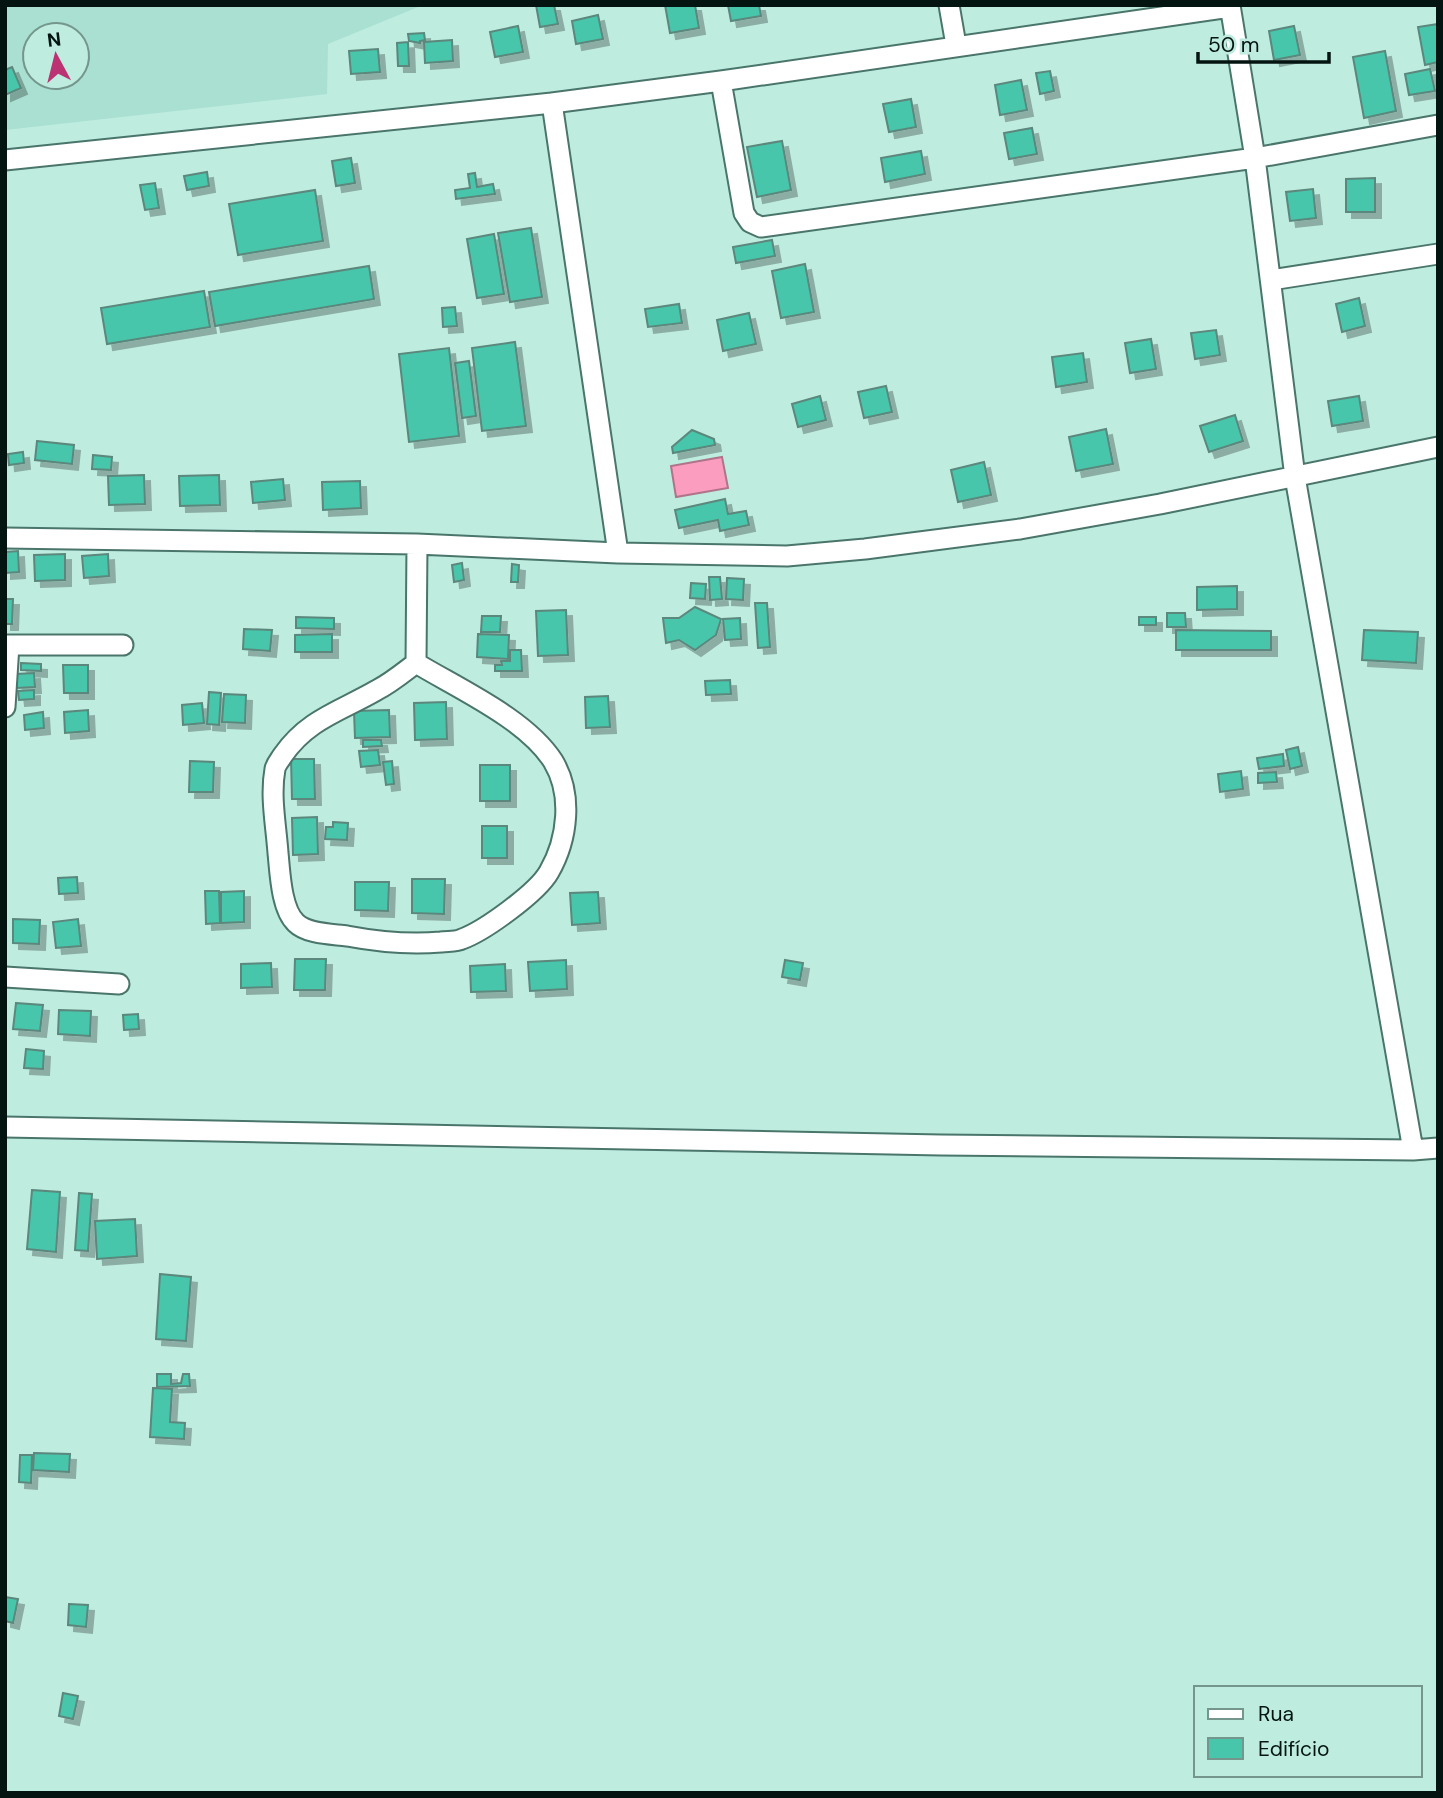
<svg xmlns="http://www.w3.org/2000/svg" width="1443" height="1798" font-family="'DM Sans',sans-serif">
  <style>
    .built { fill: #a9e0d1; fill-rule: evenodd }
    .water { fill: #fa9dbf; stroke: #b0748a; stroke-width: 2 }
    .building { fill: #47c6ab; stroke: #5c877c; stroke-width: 2; filter: url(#shadow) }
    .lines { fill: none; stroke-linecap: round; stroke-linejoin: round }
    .street-casing { stroke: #4a756a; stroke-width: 23 }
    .street { stroke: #fff; stroke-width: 19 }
  </style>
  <defs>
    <filter id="shadow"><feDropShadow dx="6" dy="6" stdDeviation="0" flood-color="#0004"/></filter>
  </defs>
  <rect width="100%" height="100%" fill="#beecdf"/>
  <path class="built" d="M5 5H423L328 44 327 94 5 130ZM35 35H77V77H35Z"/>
  <path class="water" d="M722 457 728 488 676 497 671 466Z"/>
  <path class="building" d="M536 5H554L558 24 540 27Z
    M665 5H695L699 28 670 33Z
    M728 5H759L761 16 731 21Z
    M598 15 603 39 576 44 572 21Z
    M1438 24V62L1425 65 1418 27Z
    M518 26 523 52 495 57 490 32Z
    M1294 26 1300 55 1274 60 1269 31Z
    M424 33 425 40 420 41V43L409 41 408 34Z
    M452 40 453 61 425 63 424 42Z
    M408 42 409 66H398L397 43Z
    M378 49 380 72 351 74 349 51Z
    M1385 51 1396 111 1364 118 1353 57Z
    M12 67 21 88 5 95V70Z
    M1430 69 1435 91 1409 95 1405 74Z
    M1050 71 1054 91 1040 94 1036 73Z
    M1021 80 1027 110 1000 115 995 85Z
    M911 99 916 127 889 132 883 104Z
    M1032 128 1037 154 1009 159 1004 133Z
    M782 141 791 190 757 197 747 147Z
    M921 151 925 174 885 182 881 158Z
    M351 158 355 183 336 186 332 161Z
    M207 172 209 186 187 190 184 176Z
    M475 173 477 187 493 184 495 194 456 199 455 190 470 188 468 174Z
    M1375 178V212H1346V179Z
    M155 183 159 208 145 210 140 185Z
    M1313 189 1316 218 1290 221 1286 192Z
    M315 190 323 241 238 255 229 204Z
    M531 228 542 297 510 302 498 233Z
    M494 234 504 294 477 298 467 239Z
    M772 240 775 256 736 263 733 247Z
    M805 264 814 312 781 318 772 271Z
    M369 266 374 299 215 326 209 292Z
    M204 291 210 327 107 344 101 308Z
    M1359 298 1365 326 1342 332 1336 304Z
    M679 304 682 323 648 327 645 309Z
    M455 307 457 326 443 327 442 308Z
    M749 313 756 344 723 351 717 320Z
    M1216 330 1220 355 1195 359 1191 333Z
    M1151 339 1156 369 1130 373 1125 343Z
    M515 342 526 426 482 431 472 348Z
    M449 348 459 436 409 442 399 354Z
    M1083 353 1087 382 1056 387 1052 357Z
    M469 361 476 416 462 418 455 363Z
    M886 386 892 412 864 418 858 392Z
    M820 396 826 420 798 427 792 404Z
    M1359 396 1363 421 1332 426 1328 401Z
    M1235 415 1243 441 1209 452 1200 426Z
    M1106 429 1113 464 1076 471 1069 437Z
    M692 430 714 439 715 445 673 453 672 447Z
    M37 441 74 445 72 464 35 460Z
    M23 452 24 463 9 465 8 454Z
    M93 455 112 457 111 470 92 469Z
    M984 462 991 495 958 502 951 470Z
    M144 475 145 504 109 505 108 476Z
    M219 475 220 505 180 506 179 476Z
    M283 479 285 500 253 503 251 482Z
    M360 481 361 508 323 510 322 482Z
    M725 499 728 514 746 511 749 525 720 531 718 520 679 528 675 510Z
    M18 551 19 572 5 573V552Z
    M65 554V580L35 581 34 555Z
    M108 554 109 576 84 578 82 556Z
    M462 563 464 580 454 582 452 565Z
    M512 564 519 565 518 582H511Z
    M709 577H720L722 599 710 600Z
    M727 578 744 579 743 600 726 599Z
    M691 583 706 584 705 599 690 598Z
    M1237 586V609L1197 610V587Z
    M5 599H13L12 624H5Z
    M755 603H767L770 647 758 648Z
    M695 607 721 619 716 635 695 650 679 640 666 643 663 618H679Z
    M566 610 568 655 538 656 536 611Z
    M1167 613H1185L1186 627H1167Z
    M482 616H501L500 632H481Z
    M296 617 334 618V629L296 628Z
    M1139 617H1156V625H1139Z
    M740 618 741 639 725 640 723 619Z
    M244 629 272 630 270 651 243 649Z
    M1176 630 1271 631V650H1176Z
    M1364 630 1418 632 1416 663 1362 660Z
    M332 634V652H295V635Z
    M478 634 509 635 508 659 477 657Z
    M510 650H521L522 671H495V665H502L501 661H510Z
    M21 663 41 664V671L21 670Z
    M63 665H88V693H64Z
    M34 673 35 687 17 688 16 674Z
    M730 680 731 694 706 695 705 681Z
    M34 690V699L19 700 18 691Z
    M209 692 221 693 219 725 207 724Z
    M224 694 246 695 245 723 222 722Z
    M608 696 610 727 586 728 585 697Z
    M446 702 447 739 415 740 414 703Z
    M202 703 204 723 183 725 182 705Z
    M88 710 89 731 65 733 64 712Z
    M389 710 390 737 355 738 354 711Z
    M43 712 44 728 25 730 24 715Z
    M363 740H381L382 746 363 747Z
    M1298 747 1302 766 1290 769 1286 750Z
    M378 750 380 765 361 767 359 751Z
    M1283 754 1284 766 1259 769 1257 758Z
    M291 759H314L315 799H292Z
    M190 761 214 762 213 792H189Z
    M392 761 394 784 386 785 383 762Z
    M480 765H510V801H480Z
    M1241 771 1243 789 1220 792 1218 774Z
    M1276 772 1277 782 1258 783V773Z
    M317 817 318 854 293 855 292 818Z
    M333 822 348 823 347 840 325 839 326 827H333Z
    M482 826H507V858H482Z
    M77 877 78 893 59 894 58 878Z
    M412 879H445L444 914 412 913Z
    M355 882H389L388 911 355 910Z
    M205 891H219L220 923 206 924Z
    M244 891V922L221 923V892Z
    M598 892 600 923 572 925 570 893Z
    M13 919 40 920 39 944 13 943Z
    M78 919 81 946 56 948 53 922Z
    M295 959H326L325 990H294Z
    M566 960 567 989 530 991 528 962Z
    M785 960 803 963 800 980 782 977Z
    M271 963 272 987 241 988V964Z
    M505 964 506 991 471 992 470 966Z
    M16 1003 43 1005 40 1031 13 1029Z
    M59 1010 91 1011 90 1036 58 1034Z
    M138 1014 139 1029 124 1030 123 1015Z
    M26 1049 44 1051 43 1069 24 1068Z
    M32 1190 60 1192 56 1252 27 1249Z
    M79 1193 92 1194 88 1251 75 1250Z
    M135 1219 137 1256 97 1259 95 1221Z
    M160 1274 191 1277 186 1341 156 1339Z
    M157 1374H171V1384L181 1383 183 1374H189L190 1386 157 1387Z
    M153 1388 172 1389 170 1422 185 1423 184 1439 150 1437Z
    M34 1453 70 1454 69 1472 33 1470Z
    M20 1455H32L31 1483 19 1482Z
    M5 1597 18 1599 13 1623 5 1621Z
    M69 1604 88 1605 86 1627 68 1625Z
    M63 1693 78 1696 73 1719 59 1716Z"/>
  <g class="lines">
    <defs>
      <path id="street" d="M949 5 956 45
        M1230 5 1255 158 1295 477 1413 1150
        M721 81 744 213 750 222 761 227 1255 158 1438 125
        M552 103 618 553
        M5 160 552 103 721 81 1230 7
        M1271 280 1438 254
        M5 538 417 544 618 553 787 556 865 549 1020 529 1160 504 1438 447
        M5 645H123
        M416 663C459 689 526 719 553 761 573 794 568 839 549 872 537 893 484 931 462 939 456 942 448 941 441 942 409 945 379 942 347 936 332 934 307 934 296 923 281 909 280 872 278 853 276 825 270 796 275 769 276 764 280 760 283 755 308 719 341 711 377 690 391 683 404 672 416 663Z
        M416 663 417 544
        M5 707 9 645
        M5 977 119 984
        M5 1127 941 1145 1413 1150 1438 1148"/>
    </defs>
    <use href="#street" class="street-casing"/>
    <use href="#street" class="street"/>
  </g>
  <rect width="1443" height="1798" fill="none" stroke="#041410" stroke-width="14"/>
  <rect x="1194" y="1686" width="228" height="91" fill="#beecdf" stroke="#74968c" stroke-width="2"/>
  <rect x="1208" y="1709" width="35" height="10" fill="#ffffff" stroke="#74968c" stroke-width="2"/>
  <text x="1258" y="1721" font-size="21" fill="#041410">Rua</text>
  <rect x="1208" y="1738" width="35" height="21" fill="#47c6ab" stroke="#74968c" stroke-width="2"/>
  <text x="1258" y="1756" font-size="21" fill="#041410">Edifício</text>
  <g transform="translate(56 56) rotate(353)"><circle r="33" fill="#beecdf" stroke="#74968c" stroke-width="2"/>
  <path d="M0-5L12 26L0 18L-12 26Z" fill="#bb3373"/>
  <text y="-10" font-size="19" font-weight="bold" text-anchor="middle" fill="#041410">N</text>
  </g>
  <path d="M1198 52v10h131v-10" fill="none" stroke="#041410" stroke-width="3.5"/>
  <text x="1208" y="52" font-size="21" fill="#041410" stroke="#beecdf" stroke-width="5" paint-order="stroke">50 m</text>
</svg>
